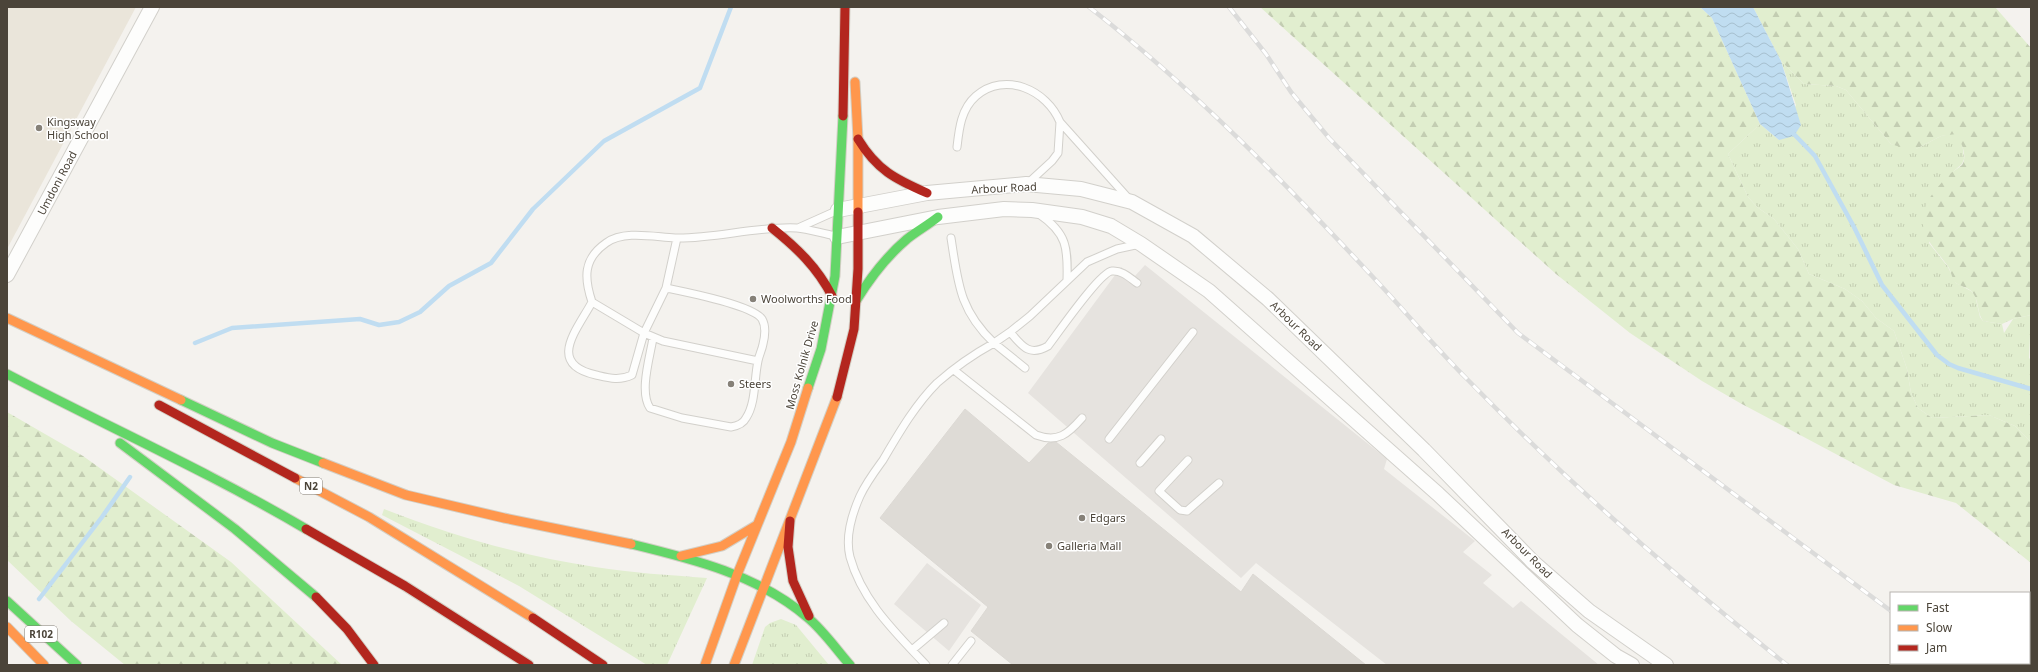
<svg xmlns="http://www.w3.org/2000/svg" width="2038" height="672" font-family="'Noto Sans',sans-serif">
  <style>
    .education { fill: #eae5da }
    .grass { fill: url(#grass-tufts) }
    .forest { fill: url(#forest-firs) }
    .parking { fill: #e6e3df }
    .water { fill: url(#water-waves) }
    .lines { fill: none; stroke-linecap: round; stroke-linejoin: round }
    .stream { stroke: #c0ddf1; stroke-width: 4.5 }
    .building { fill: #dedbd6; stroke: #dcd9d4 }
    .lane-casing { stroke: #d2d0cb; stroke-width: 9 }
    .street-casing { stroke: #d2d0cb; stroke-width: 16 }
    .fast-casing { stroke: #d3cfc5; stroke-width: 11 }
    .slow-casing { stroke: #d3cfc5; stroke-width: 11 }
    .jam-casing { stroke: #d3cfc5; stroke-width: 11 }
    .lane { stroke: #fdfdfc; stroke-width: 7 }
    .street { stroke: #fdfdfc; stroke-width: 14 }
    .fast { stroke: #63d668; stroke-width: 9 }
    .slow { stroke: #ff974d; stroke-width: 9 }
    .jam { stroke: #b3261e; stroke-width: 9 }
    .rail-casing { stroke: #dbdbda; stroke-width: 4.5 }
    .rail { stroke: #fff; stroke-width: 3; stroke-dasharray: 9; stroke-linecap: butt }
    .poi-dot { fill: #868178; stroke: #fff; stroke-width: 1.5 }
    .labels { text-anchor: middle; stroke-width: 3; stroke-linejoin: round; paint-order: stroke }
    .shield { fill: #fff; stroke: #817c74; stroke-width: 1 }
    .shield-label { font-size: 10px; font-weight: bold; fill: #4b4439 }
    .poi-label { font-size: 11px; fill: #4b4439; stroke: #fff; text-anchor: start }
    .street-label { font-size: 11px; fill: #4b4439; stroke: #fff }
  </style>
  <defs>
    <pattern id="grass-tufts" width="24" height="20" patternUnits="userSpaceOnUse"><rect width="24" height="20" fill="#e1eecf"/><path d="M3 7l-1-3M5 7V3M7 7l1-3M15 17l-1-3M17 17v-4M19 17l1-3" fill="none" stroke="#c3cdb2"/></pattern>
    <pattern id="forest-firs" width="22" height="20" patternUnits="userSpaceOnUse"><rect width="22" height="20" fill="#e1eecf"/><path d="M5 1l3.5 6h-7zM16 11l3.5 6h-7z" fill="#c3cdb2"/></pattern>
    <pattern id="water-waves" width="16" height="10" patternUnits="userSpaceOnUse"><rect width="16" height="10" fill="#c0ddf1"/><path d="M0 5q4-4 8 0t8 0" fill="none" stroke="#a6bfcf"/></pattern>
  </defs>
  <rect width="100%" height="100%" fill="#f4f2ee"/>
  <path class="education" d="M7 7H136L7 249Z"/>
  <path class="grass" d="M1781 61 1804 84 1836 86 1846 90 1891 144 1916 149 1941 136 1956 133 1962 141 1964 159 1962 164 1948 176 1929 243 1948 267 1956 283 1971 291 1975 295 1980 317 1983 321 2002 324 2004 333 2013 319 2031 315 2029 358 2031 360V442L2015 426 1989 415 1932 418 1918 408 1911 393 1907 369 1894 331 1876 318 1862 301 1845 289 1809 274 1798 249 1774 219 1757 207 1748 197 1728 154 1760 124 1779 140 1796 105Z
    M384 509C453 536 522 556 595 567 632 573 669 575 707 578L667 665H647L519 586 382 515Z
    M781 619 796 625 829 665H752L765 627 770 623Z"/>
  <path class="forest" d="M1260 7H1700L1712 18 1760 124 1728 154 1748 197 1757 207 1774 219 1798 249 1809 274 1845 289 1862 301 1876 318 1894 331 1907 369 1911 393 1918 408 1932 418 1989 415 2015 426 2031 442V563L1956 503 1894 485 1740 403 1702 381 1630 333 1556 274Z
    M1753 7H1995L2031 48V315L2013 319 2002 324 1983 321C1977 313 1979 301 1973 293 1969 287 1960 287 1955 282 1952 278 1951 272 1949 268 1936 248 1917 237 1925 209 1927 198 1940 185 1947 176 1951 172 1958 169 1962 165 1968 157 1961 140 1956 134L1941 136 1916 149H1906L1891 144 1846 90 1836 86 1804 84 1781 61Z
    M7 412 83 456 231 562 342 665H125L71 621 7 560Z"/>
  <path class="parking" d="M1145 265 1387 459 1384 469 1475 541 1463 552 1492 575 1483 583 1513 608 1521 601 1599 665H1387L1256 563 1241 578 1028 393 1121 267 1134 277Z
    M927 563 981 605 949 651 894 604Z"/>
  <path class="water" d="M1700 7H1753L1781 61 1801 125 1794 136 1779 140 1760 124 1712 18Z"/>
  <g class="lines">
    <path class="stream" d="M1791 131 1815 156 1854 227 1882 285 1937 355 1949 364 1958 368 2031 389
      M195 343 232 328 360 319 379 325 399 322 420 312 449 286 491 263 533 209 604 141 700 88 731 7
      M39 599 102 517 130 477"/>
  </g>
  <path class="building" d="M965 409 1029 463 1048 443 1056 442 1241 592 1253 574 1366 665H1013L971 631 988 607 880 518Z"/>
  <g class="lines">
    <defs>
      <path id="lane" d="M957 147C959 129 961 109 976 96 1005 71 1047 90 1060 122L1129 199
        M1027 184 1052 161 1058 153 1060 122
        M1039 214C1067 233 1068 248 1067 280
        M798 228 836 211
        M677 238 666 288 644 333 592 302C584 278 583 259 606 243 624 230 654 237 675 238 715 239 756 226 797 228 809 229 823 234 836 236
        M951 238C958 282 959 310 994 343L1010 332 1030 316 1087 262 1117 249 1140 244
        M592 302C577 330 546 364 596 375 609 378 619 381 632 375L644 333 663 341 758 361
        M1010 332C1022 346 1029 357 1048 346 1058 333 1100 272 1112 271 1122 270 1130 278 1137 283
        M653 338C650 357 639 392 650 408L682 418 731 427C737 426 743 424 746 418 756 403 754 379 758 361 759 355 762 350 763 344 765 336 766 326 762 319 752 305 685 292 666 288
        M954 370 1036 435C1058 443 1068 434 1082 418
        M1109 439 1193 332
        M1188 460 1159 491 1180 510 1187 511 1219 483
        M1140 463 1161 439
        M912 650 944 623
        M926 665C896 633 862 601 850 557 845 537 852 514 860 496 866 483 875 471 883 460 899 433 915 405 937 383 954 368 974 354 994 343L1025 368
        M952 665 971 641"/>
      <path id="street" d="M838 210 927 193 1026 184 1081 189 1132 202 1193 236 1268 299 1424 450 1533 562 1589 611 1666 665
        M837 237 938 217 1004 209 1032 210 1082 217 1111 226 1141 244 1209 291 1438 494 1577 625 1616 656 1632 665
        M7 275 152 7"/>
      <path id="fast" d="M856 301C870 278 887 256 907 239 917 231 928 225 938 217
        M7 374C106 426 209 472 306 529
        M808 388 821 349 835 276 843 116
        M181 400 272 443 323 463
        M120 443 235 529 316 597
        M631 544C693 559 758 575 807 617 823 630 836 649 850 665
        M7 601 77 665"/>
      <path id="slow" d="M855 82 858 139V212
        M7 318 181 400
        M323 463 406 495 504 518 631 544
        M295 478 369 517 533 618
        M681 556 722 546 757 525
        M7 627 44 665
        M705 665 737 575 791 442 808 388
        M734 665 837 397"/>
      <path id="jam" d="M843 116 845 7
        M858 139C877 170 895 179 927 193
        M772 228C797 248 817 267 832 296
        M837 397 854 329 858 269V212
        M159 405 295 478
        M790 521 788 547 793 581 809 616
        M306 529 405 586 529 665
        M316 597 347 629 374 665
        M533 618 603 665"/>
    </defs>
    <use href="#lane" class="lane-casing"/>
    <use href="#street" class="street-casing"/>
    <use href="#fast" class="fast-casing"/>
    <use href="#slow" class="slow-casing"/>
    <use href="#jam" class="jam-casing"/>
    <use href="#lane" class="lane"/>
    <use href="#street" class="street"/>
    <use href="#fast" class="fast"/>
    <use href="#slow" class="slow"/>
    <use href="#jam" class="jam"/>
    <defs>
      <path id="rail" d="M1089 7C1192 87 1283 181 1372 276 1404 310 1434 346 1467 379 1567 482 1675 576 1787 665
        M1229 7 1266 54 1291 92 1329 138 1518 333 1891 611
        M1961 663 1964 665"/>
    </defs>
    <use href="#rail" class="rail-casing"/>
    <use href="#rail" class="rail"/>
  </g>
  <g class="poi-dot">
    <circle cx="39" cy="128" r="4"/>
    <circle cx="753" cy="299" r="4"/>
    <circle cx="731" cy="384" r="4"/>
    <circle cx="1082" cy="518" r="4"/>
    <circle cx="1049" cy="546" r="4"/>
  </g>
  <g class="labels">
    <g class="shield">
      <rect x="300" y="478" width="22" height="16" rx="3"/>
      <rect x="25" y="626" width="32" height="16" rx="3"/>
    </g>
    <g class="shield-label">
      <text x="311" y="490">N2</text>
      <text x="41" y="638">R102</text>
    </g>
    <g class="poi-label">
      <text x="47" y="126">Kingsway<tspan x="47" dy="13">High School</tspan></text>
      <text x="761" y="303">Woolworths Food</text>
      <text x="739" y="388">Steers</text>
      <text x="1090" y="522">Edgars</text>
      <text x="1057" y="550">Galleria Mall</text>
    </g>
    <g class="street-label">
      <text transform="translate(57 183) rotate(-62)" y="4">Umdoni Road</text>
      <text transform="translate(1004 188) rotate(-3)" y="4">Arbour Road</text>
      <text transform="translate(1296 326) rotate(44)" y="4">Arbour Road</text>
      <text transform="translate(802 365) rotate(-74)" y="4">Moss Kolnik Drive</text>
      <text transform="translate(1527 553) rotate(45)" y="4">Arbour Road</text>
    </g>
  </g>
  <rect width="2038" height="672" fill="none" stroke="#4b4439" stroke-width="16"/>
  <rect x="1890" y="592" width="140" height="72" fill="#ffffff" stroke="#b7b4b0"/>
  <rect x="1898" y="605" width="20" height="6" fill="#63d668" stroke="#b7b4b0"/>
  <text x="1926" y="612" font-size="12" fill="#4b4439">Fast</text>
  <rect x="1898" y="625" width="20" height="6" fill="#ff974d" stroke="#b7b4b0"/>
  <text x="1926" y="632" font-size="12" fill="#4b4439">Slow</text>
  <rect x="1898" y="645" width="20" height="6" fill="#b3261e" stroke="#b7b4b0"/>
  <text x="1926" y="652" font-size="12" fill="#4b4439">Jam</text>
</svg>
